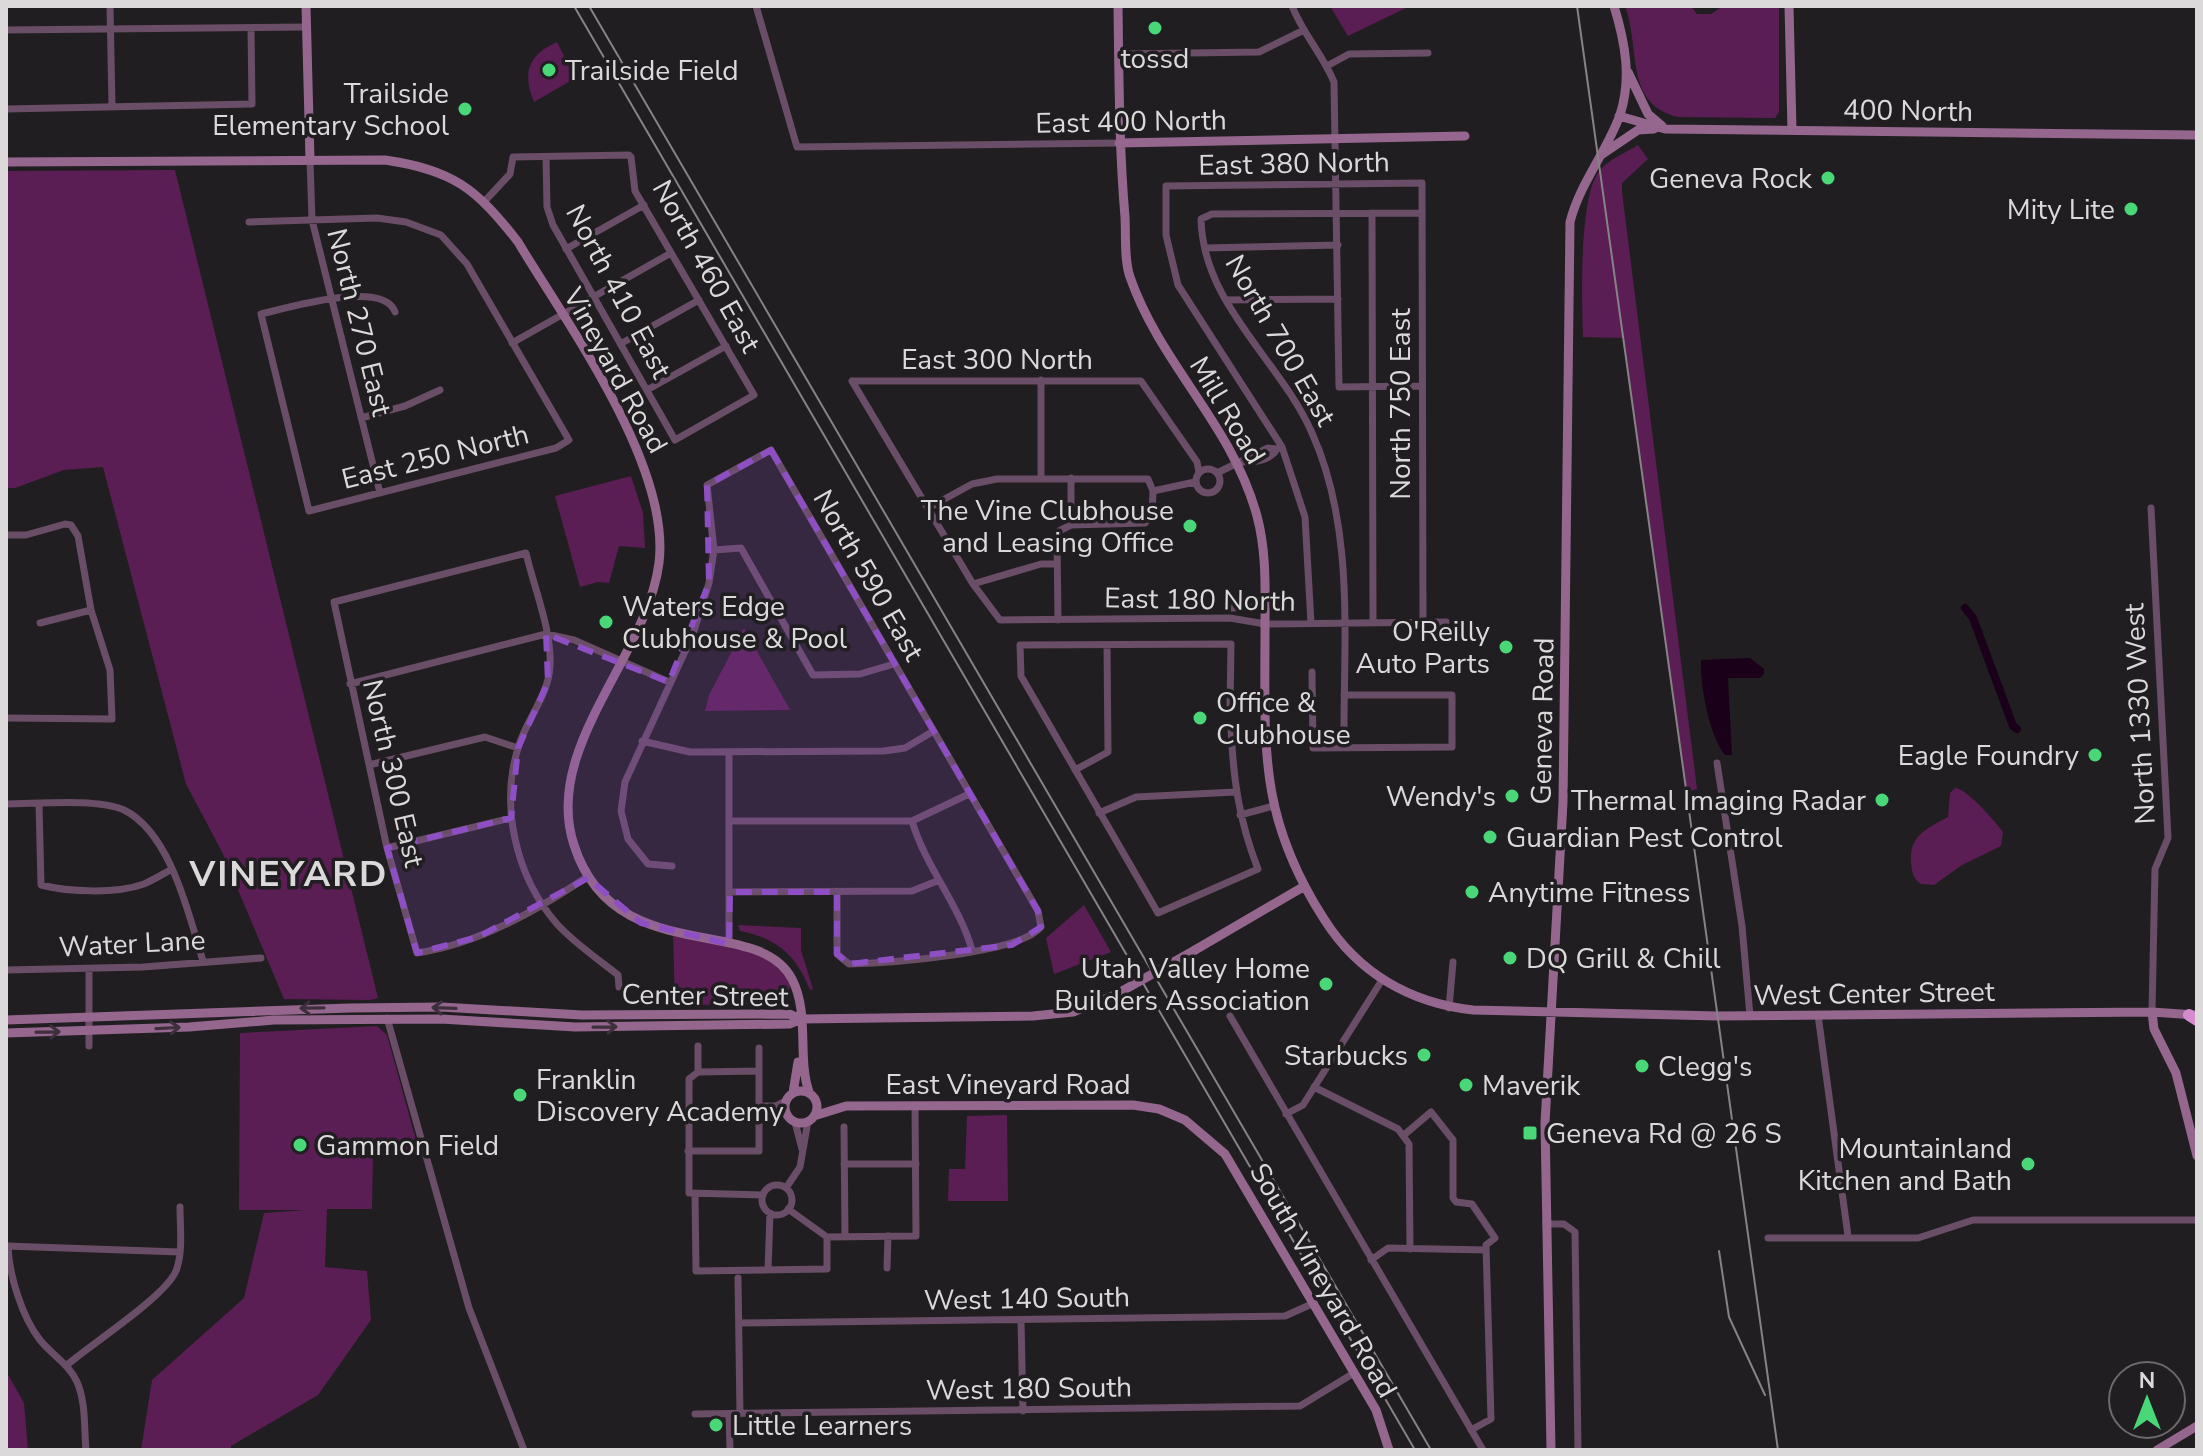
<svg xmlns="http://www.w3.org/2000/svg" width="2203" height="1456" font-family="'Nunito Sans',sans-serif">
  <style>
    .green { fill: #5a1e55 }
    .water { fill: #1a0018 }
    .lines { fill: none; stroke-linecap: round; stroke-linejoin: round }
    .canal { stroke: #1a0018; stroke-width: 8 }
    .street { stroke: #6a4d66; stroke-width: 7 }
    .secondary { stroke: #95678f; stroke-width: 9 }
    .highway { stroke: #d48ccc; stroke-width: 12 }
    .rail { stroke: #858385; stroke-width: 2 }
    .secondary-bridge { stroke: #95678f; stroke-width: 9 }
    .oneway { stroke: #3d303c }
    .marked { fill: #8e4fc4; fill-opacity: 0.2; stroke: #8e4fc4; stroke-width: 6; stroke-dasharray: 16 10; stroke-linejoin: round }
    .poi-dot { fill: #49d778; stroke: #201e20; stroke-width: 3 }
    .labels { text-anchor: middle; stroke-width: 7; stroke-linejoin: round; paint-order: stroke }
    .poi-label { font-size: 28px; fill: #dbd9da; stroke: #201e20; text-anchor: start }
    .street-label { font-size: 28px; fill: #dbd9da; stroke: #201e20 }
    .district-label { font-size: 36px; font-weight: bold; letter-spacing: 2px; fill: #dbd9da; stroke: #201e20 }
  </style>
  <rect width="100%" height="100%" fill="#201e20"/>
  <path class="green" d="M1330 6H1410L1348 36Z
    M1625 6H1691L1697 14H1711L1723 6H1779V112L1775 118 1678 117C1624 104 1641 50 1625 6Z
    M557 42 573 74 572 80 534 102C522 73 528 55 557 42Z
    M1638 145 1648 159 1622 183V192L1697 789 1687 792 1623 338 1583 337C1582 303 1578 192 1601 169 1610 159 1627 152 1638 145Z
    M175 170 378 998 370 1000 284 999 222 852 186 784 103 467 64 470 15 488H6V171Z
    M631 476 643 513 645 548 619 546 609 583 598 582 580 587 555 496Z
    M744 628 790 710 705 711 709 695Z
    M1955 788C1966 788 1995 821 2003 832L2001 846 1962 865 1934 885 1921 884C1913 879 1912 872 1911 862 1909 836 1926 829 1948 817L1950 793Z
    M1084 905 1111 952 1054 974 1046 938Z
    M738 925 801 928V950L813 989 810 990C797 956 777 938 740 931Z
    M673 934 765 954 792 979 786 1004 675 1005Z
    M377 1026 387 1035 419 1151 373 1152 372 1209H327L325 1267 367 1271 371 1320 318 1395 231 1446V1450H141L152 1380 244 1298 264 1213 306 1210H239L240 1033Z
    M1007 1115 1008 1201H948L949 1169H965L967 1116Z
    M6 1371 24 1403 28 1450H6Z"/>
  <path class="water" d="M1750 658 1764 669V674L1760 678H1728L1732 755H1725C1709 735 1700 685 1701 660Z"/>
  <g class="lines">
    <path class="canal" d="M1965 608 1973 618 2013 726 2017 729"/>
    <path class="street" d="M110 6 112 105
      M756 6 797 147 1119 143
      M1292 6C1303 34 1323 55 1334 82L1339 387 1422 386
      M6 30 306 27
      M1119 54 1259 52 1302 31
      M1327 66 1349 54 1428 53
      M6 109 252 104 251 28
      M310 160 312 220 380 493
      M483 203 510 174 513 157 629 155 631 157 635 191 754 395 675 440 553 225 547 207 546 157
      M1372 213 1373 623
      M249 222 377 218 406 222 441 235 467 264 569 440 556 448 309 511 261 314C287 308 384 279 395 312
      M1205 248 1338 245
      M566 249 644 205
      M1226 300 1338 299
      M512 343 671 253
      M622 343 699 300
      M1041 380V479
      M852 381 973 584 1000 620 1230 618 1265 624 1446 622
      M852 381H1141L1197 462 1199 472
      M647 390 726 346
      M361 418 405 406 440 390
      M1242 462C1254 462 1270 461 1277 449
      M1196 481a12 12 0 1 1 24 0a12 12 0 1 1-24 0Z
      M1217 473 1268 448 1277 449
      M1153 491 1195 482
      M930 507 972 484 997 479H1148L1153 491 1152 516 1145 523 1071 525
      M2151 508 2168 838 2155 869 2152 1012
      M6 535H26L65 524 71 525 78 536 91 610 110 670 112 719 6 718
      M714 550 741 548 813 675 860 674 894 664
      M973 584 1041 564H1057
      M1230 608 1265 607
      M1058 620 1057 539 1059 531 1071 525V478
      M40 623 91 610
      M1311 623 1305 517 1282 447 1178 285 1166 235V186L1422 183 1423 624
      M1312 672 1313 748 1452 747V695H1344
      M350 684 546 634 574 640 669 682
      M1230 709 1231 644 1020 645 1021 676 1158 913 1258 869C1239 821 1233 778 1231 727
      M642 741 690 752 884 751 905 748 932 732
      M1344 748C1343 643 1356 531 1312 433 1280 360 1203 305 1201 219L1212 214 1422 213
      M1717 763 1742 926 1750 1016
      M369 765 485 737 518 748
      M1075 770 1108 752 1107 645
      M6 804C36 804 97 798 124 810 171 833 189 916 203 961
      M39 804 41 885C69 892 116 894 144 884 153 880 163 874 172 869
      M1099 813 1136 797 1235 792
      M1240 815 1273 806
      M730 821H912L969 794
      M912 821C926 868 959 904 972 950
      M387 848 511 818
      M672 866 648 864 628 839 621 811 625 782 693 634 709 583 714 550 707 485 771 450 1038 911 1041 927C1019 954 887 963 849 964L837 954V892
      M587 877C536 911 478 944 417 953L387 848 334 602 526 553C534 588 552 630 550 666 549 694 527 719 519 745 499 805 516 877 557 924 574 943 598 959 618 975L619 987
      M730 892 912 891 937 881
      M729 944V752
      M89 969V1046
      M6 970 143 967 261 958
      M1449 1008 1453 962
      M1818 1015 1848 1236
      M1230 1016 1483 1450
      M387 1018 469 1308 524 1450
      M698 1046V1072
      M759 1071 698 1072 689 1079V1193L763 1195
      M1314 1087 1398 1129 1409 1144 1410 1249
      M759 1106H776L786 1101
      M1286 1114 1303 1105 1382 980
      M795 1122 802 1149
      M844 1127 845 1237
      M1404 1135 1431 1112 1453 1140V1198L1456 1202 1472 1204 1495 1238 1486 1245 1491 1419 1471 1430
      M688 1151H759V1048
      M844 1164H916
      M762 1200a15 15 0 1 1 30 0a15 15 0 1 1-30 0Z
      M786 1188 800 1167 808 1121
      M695 1193 696 1271 827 1269V1237
      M788 1209 827 1237 916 1236 915 1105
      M1546 1224H1564L1575 1232 1578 1450
      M1768 1238H1918L1973 1220H2197
      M6 1246 180 1252
      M8 1246C9 1275 22 1317 40 1340 52 1355 69 1364 77 1382 86 1402 84 1428 86 1450
      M1371 1260 1388 1248 1486 1250
      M887 1268 888 1236
      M768 1270 770 1213
      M738 1278 740 1414
      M1021 1321 1023 1411
      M739 1323 1285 1316 1314 1303
      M67 1365C91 1344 171 1293 177 1268 183 1249 180 1227 180 1207
      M695 1414 1300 1406 1354 1373
      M729 1414 730 1450"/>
    <path class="secondary" d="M306 6 310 160
      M1118 6C1119 77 1119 147 1125 217 1126 236 1124 260 1130 277 1161 366 1232 424 1257 516 1267 553 1265 592 1265 630 1265 748 1258 816 1324 919 1358 973 1410 1003 1473 1010L1717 1016 2152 1012 2195 1015
      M1789 6 1792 130
      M1628 72 1648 114 1662 126
      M1619 116 1665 129 2197 135
      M1119 143 1465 136
      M1601 155 1638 130 1654 129
      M6 162 385 160C453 170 476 188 518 242 567 324 671 465 659 563 647 657 542 748 574 845 614 970 758 913 792 979 810 1014 797 1057 809 1092
      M1195 950 1303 887
      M2152 1012 2154 1029 2176 1073 2197 1156
      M6 1020 350 1008 441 1007 582 1015 789 1014 801 1019 1033 1016 1073 1012 1115 995
      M6 1033 189 1027 274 1020 441 1019 575 1027 790 1024 801 1019
      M785 1107a16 16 0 1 1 32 0a16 16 0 1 1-32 0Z
      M793 1093 798 1062
      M814 1116 846 1106 1133 1105 1159 1109 1185 1120 1225 1154 1376 1410 1389 1450
      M1551 1450 1545 1123 1563 802 1570 222C1580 183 1606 153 1620 115 1632 78 1625 42 1614 6
      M2157 1450 2197 1426"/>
    <path class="highway" d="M2189 1015 2197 1020"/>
    <path class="rail" d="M574 6 1415 1450
      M589 6 1431 1450
      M1577 6 1778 1450
      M1719 1251 1729 1317 1765 1395"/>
    <path class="secondary-bridge" d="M1115 995 1195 950"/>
  </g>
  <defs><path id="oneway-shaft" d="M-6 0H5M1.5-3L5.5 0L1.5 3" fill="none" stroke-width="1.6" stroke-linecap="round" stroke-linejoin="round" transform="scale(2)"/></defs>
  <g class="oneway">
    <use href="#oneway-shaft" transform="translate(312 1008) rotate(179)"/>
    <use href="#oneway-shaft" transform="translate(444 1008) rotate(-178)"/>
    <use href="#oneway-shaft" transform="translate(605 1027) rotate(-1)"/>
    <use href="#oneway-shaft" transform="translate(168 1028) rotate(-3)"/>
    <use href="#oneway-shaft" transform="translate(48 1032) rotate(-1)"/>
  </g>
  <path class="marked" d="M771 450 1038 911 1041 927 1012 945 849 964 837 954V892H730L729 944 641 923 588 878 478 937 417 953 387 848 511 818 518 748 548 682 546 634 669 682 709 583 707 485Z"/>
  <g class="poi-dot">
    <circle cx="1155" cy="28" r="8"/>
    <circle cx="549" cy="70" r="8"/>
    <circle cx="465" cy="109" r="8"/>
    <circle cx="1828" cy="178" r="8"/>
    <circle cx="2131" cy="209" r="8"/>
    <circle cx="1190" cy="526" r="8"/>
    <circle cx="606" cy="622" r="8"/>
    <circle cx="1506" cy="647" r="8"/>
    <circle cx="1200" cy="718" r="8"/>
    <circle cx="2095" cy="755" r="8"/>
    <circle cx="1512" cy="796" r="8"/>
    <circle cx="1882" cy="800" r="8"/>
    <circle cx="1490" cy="837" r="8"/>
    <circle cx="1472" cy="892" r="8"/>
    <circle cx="1510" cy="958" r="8"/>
    <circle cx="1326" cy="984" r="8"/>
    <circle cx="1424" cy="1055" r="8"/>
    <circle cx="1642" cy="1066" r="8"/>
    <circle cx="1466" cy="1085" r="8"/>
    <circle cx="520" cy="1095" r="8"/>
    <rect x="1522" y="1125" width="16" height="16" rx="4"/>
    <circle cx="300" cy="1145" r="8"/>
    <circle cx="2028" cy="1164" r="8"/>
    <circle cx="716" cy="1425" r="8"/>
  </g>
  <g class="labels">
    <g class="poi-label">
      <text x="1155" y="68" text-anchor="middle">tossd</text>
      <text x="565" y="80">Trailside Field</text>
      <text x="449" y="103" text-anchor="end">Trailside<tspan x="449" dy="32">Elementary School</tspan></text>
      <text x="1812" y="188" text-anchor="end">Geneva Rock</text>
      <text x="2115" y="219" text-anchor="end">Mity Lite</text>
      <text x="1174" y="520" text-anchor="end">The Vine Clubhouse<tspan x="1174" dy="32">and Leasing Office</tspan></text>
      <text x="622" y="616">Waters Edge<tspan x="622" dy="32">Clubhouse &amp; Pool</tspan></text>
      <text x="1490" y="641" text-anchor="end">O'Reilly<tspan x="1490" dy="32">Auto Parts</tspan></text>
      <text x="1216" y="712">Office &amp;<tspan x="1216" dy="32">Clubhouse</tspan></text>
      <text x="2079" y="765" text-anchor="end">Eagle Foundry</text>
      <text x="1496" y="806" text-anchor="end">Wendy's</text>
      <text x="1866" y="810" text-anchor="end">Thermal Imaging Radar</text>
      <text x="1506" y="847">Guardian Pest Control</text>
      <text x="1488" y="902">Anytime Fitness</text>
      <text x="1526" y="968">DQ Grill &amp; Chill</text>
      <text x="1310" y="978" text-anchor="end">Utah Valley Home<tspan x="1310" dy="32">Builders Association</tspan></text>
      <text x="1408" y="1065" text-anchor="end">Starbucks</text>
      <text x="1658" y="1076">Clegg's</text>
      <text x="536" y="1089">Franklin<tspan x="536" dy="32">Discovery Academy</tspan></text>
      <text x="1482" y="1095">Maverik</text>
      <text x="1546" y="1143">Geneva Rd @ 26 S</text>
      <text x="316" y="1155">Gammon Field</text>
      <text x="2012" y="1158" text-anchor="end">Mountainland<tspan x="2012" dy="32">Kitchen and Bath</tspan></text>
      <text x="732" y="1435">Little Learners</text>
    </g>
    <g class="street-label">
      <text transform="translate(1908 110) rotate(1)" y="10">400 North</text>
      <text transform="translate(1131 121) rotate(-1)" y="10">East 400 North</text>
      <text transform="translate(1294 163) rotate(-1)" y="10">East 380 North</text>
      <text transform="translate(707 266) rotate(61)" y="10">North 460 East</text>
      <text transform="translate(619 291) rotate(62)" y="10">North 410 East</text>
      <text transform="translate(360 322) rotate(76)" y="10">North 270 East</text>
      <text transform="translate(1281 340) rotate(60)" y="10">North 700 East</text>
      <text x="997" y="369">East 300 North</text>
      <text transform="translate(616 370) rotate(61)" y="10">Vineyard Road</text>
      <text transform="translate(1400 404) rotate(-90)" y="10">North 750 East</text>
      <text transform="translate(1228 410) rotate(59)" y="10">Mill Road</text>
      <text transform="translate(435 456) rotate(-14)" y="10">East 250 North</text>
      <text transform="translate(869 575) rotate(60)" y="10">North 590 East</text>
      <text transform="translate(1200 599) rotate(1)" y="10">East 180 North</text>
      <text transform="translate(2139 714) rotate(-93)" y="10">North 1330 West</text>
      <text transform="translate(1542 721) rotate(-89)" y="10">Geneva Road</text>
      <text transform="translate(394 773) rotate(77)" y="10">North 300 East</text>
      <text transform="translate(132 943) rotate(-3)" y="10">Water Lane</text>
      <text transform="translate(1874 993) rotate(-1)" y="10">West Center Street</text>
      <text transform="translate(705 995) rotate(1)" y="10">Center Street</text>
      <text x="1008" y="1094">East Vineyard Road</text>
      <text transform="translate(1324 1280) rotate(60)" y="10">South Vineyard Road</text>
      <text transform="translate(1027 1298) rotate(-1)" y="10">West 140 South</text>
      <text transform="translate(1029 1388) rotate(-1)" y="10">West 180 South</text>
    </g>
    <g class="district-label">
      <text x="289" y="886">VINEYARD</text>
    </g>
  </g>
  <rect width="2203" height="1456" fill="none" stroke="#dbd9da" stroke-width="16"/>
  <g transform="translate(2147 1400)"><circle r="38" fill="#201e20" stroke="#6b696a" stroke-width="2"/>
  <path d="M0-6L14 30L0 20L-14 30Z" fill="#49d778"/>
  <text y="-12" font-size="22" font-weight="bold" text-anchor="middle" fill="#dbd9da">N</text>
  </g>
</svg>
